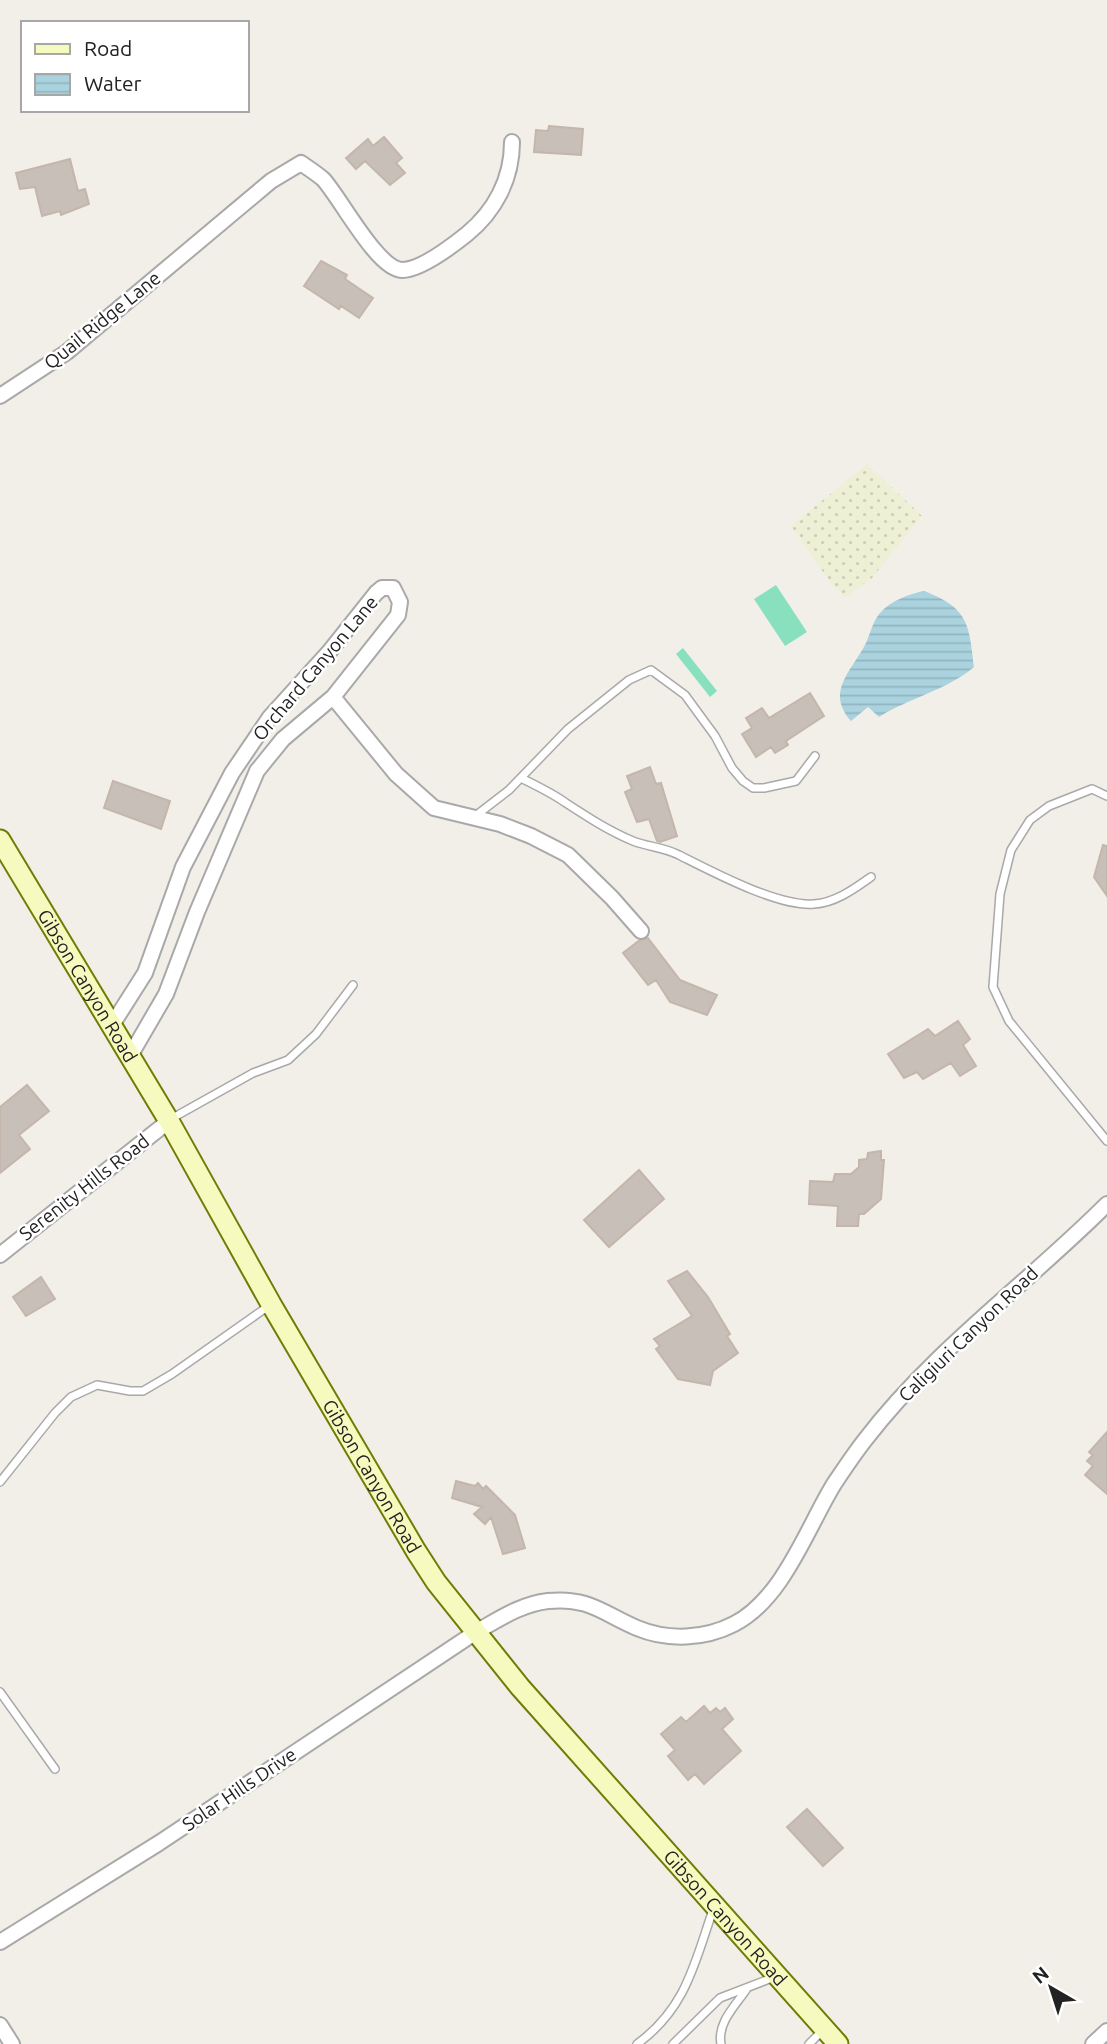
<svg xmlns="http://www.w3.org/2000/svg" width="1107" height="2044" font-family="Ubuntu,sans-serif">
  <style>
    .farmland { fill: url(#farmland-dots) }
    .pitch { fill: #88e0be }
    .water { fill: url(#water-rules) }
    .building { fill: #c7bfb8; stroke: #c4b6ab; stroke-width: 2 }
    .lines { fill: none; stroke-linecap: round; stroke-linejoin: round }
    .lane-casing { stroke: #a9a9a9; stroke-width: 10 }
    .street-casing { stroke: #a9a9a9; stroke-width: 18 }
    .secondary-casing { stroke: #707d05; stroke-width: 23 }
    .lane { stroke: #fff; stroke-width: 7 }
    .street { stroke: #fff; stroke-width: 14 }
    .secondary { stroke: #f7fabf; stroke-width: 19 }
    .labels { text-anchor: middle; stroke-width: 5; stroke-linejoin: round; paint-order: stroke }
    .street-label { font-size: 19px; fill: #222; stroke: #fff }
  </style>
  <defs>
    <pattern id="farmland-dots" width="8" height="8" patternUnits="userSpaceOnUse" patternTransform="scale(1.75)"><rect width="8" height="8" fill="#eef0d5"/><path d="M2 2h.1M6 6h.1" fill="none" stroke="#ccceb7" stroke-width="1.8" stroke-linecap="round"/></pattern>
    <pattern id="water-rules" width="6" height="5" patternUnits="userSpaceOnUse" patternTransform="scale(1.75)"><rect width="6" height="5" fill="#aad3df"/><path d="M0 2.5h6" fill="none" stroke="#92b5bf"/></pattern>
  </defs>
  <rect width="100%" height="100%" fill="#f2efe9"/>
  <path class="farmland" d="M867 464 922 516 872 578 844 598 837 588 833 586 791 526Z"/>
  <path class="pitch" d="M776 585 807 632 785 646 754 599Z
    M683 648 717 691 710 697 676 654Z"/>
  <path class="water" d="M924 591C968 608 969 623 974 667 947 690 909 698 879 717L868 707 851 721C825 691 852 671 866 643 870 634 873 621 880 613 890 601 909 594 924 591Z"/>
  <path class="building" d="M549 126 583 129 581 155 534 152 536 130 548 131Z
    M384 137 402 158 396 163 405 173 390 185 365 161 356 169 346 158 368 139 373 146Z
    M70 159 78 191 85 189 89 204 61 215 60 211 42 216 35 187 20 189 16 173Z
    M321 261 347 275 345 279 373 298 359 318 341 306 339 309 304 286Z
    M810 693 824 716 786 741 788 745 775 753 771 747 756 757 742 734 752 728 746 718 762 708 769 718Z
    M650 767 656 784 661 783 677 836 660 842 657 841 649 819 637 822 625 792 632 789 627 776Z
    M113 781 170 801 161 829 104 808Z
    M1103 845 1107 846V896L1094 877Z
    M648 938 680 980 717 995 707 1015 670 1002 656 980 648 985 623 953 640 940Z
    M958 1021 970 1039 963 1045 976 1066 960 1076 951 1063 923 1079 917 1072 904 1078 888 1054 928 1029 935 1036Z
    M27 1085 49 1111 19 1135 30 1149 0 1173V1107Z
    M881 1151V1160H884L881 1199 864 1214H859L858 1226H837L838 1206 809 1204 810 1181 833 1182 835 1174H851L859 1167V1160L867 1159 868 1153Z
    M639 1170 664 1199 609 1247 584 1220Z
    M687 1271 708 1297 730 1334 727 1336 738 1353 713 1371 710 1385 678 1379 656 1349 660 1346 654 1339 692 1316 668 1281Z
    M41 1277 55 1299 26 1316 13 1297Z
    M1107 1432V1494L1085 1475 1093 1466 1087 1461 1093 1455 1089 1452Z
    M456 1481 475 1486 478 1483 483 1489 486 1486 515 1515 525 1548 503 1554 491 1517 485 1524 474 1514 482 1507 452 1498Z
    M704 1706 710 1713 716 1708 720 1712 725 1708 733 1719 722 1729 741 1751 704 1784 695 1774 688 1780 668 1756 675 1750 661 1734 681 1717 686 1722Z
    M807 1809 843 1848 823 1866 787 1827Z"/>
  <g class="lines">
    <defs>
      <path id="lane" d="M521 778C535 785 550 792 563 801 586 816 607 830 633 841 648 847 664 847 679 855 711 871 778 907 814 904 835 903 854 889 871 877
        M1107 796 1092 789 1049 806 1030 820 1011 850 1000 894 993 987 1009 1021 1107 1141
        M474 817 509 790 568 729 629 680 651 670 685 695 715 736 732 768 743 781 753 788H764L796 781 815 756
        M169 1120 253 1073 288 1060 316 1034 353 985
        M0 1482 55 1413 71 1397 97 1385 130 1391H143L172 1374 270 1305
        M0 1692 55 1769
        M637 2044C687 2008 695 1961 714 1907
        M673 2044 720 1998 777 1976
        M721 2044C717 2023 735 2006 746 1990
        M809 2044 823 2030"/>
      <path id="street" d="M0 396 67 352 271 181 301 163C308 168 316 173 323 179 340 197 377 269 402 270 421 270 452 246 467 234 495 211 512 179 512 142
        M333 697 396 774 434 808 500 824 531 836 568 855 612 898 641 931
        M112 1025 145 973 183 867 232 773 270 717 329 652 376 593 382 588H393L400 602 398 615 333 697 283 739 257 771 197 912 166 994 130 1056
        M0 1255 169 1121
        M0 1942 159 1843 476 1632C499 1619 521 1604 548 1601 589 1597 602 1613 637 1628 668 1641 705 1639 734 1624 783 1599 807 1528 834 1484 844 1469 854 1454 865 1440 934 1350 1027 1284 1107 1204
        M0 2025 12 2044
        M1093 2044 1107 2031"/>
      <g id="secondary">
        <path id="s1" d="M0 840 169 1121 271 1304 416 1551 436 1582 520 1687 838 2044"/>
      </g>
    </defs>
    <use href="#lane" class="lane-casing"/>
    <use href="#street" class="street-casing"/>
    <use href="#secondary" class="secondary-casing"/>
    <use href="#lane" class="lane"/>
    <use href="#street" class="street"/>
    <use href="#secondary" class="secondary"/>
  </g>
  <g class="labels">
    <g class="street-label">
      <text transform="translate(102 320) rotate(-39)" y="7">Quail Ridge Lane</text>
      <text transform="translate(315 668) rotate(-50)" y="7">Orchard Canyon Lane</text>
      <text dy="7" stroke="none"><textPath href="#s1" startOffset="170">Gibson Canyon Road</textPath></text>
      <text transform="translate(84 1187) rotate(-38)" y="7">Serenity Hills Road</text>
      <text transform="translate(968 1334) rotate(-44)" y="7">Caligiuri Canyon Road</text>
      <text dy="7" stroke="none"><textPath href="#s1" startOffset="737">Gibson Canyon Road</textPath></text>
      <text transform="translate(239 1789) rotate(-34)" y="7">Solar Hills Drive</text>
      <text dy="7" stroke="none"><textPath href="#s1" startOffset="1304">Gibson Canyon Road</textPath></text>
    </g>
  </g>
  <rect x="21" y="21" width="228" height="91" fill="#ffffff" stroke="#a7a7a7" stroke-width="2"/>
  <rect x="35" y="44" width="35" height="10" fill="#f7fabf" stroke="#a7a7a7" stroke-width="2"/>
  <text x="84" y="56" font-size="21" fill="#222222">Road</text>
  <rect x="35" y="74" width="35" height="21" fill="url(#water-rules)" stroke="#a7a7a7" stroke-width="2"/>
  <text x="84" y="91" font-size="21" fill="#222222">Water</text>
  <g transform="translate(1051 1988) rotate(321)" stroke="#ffffff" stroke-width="5" paint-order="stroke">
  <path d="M0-5L12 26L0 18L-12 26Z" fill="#222222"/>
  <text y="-10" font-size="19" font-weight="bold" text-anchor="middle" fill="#222222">N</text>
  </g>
</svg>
